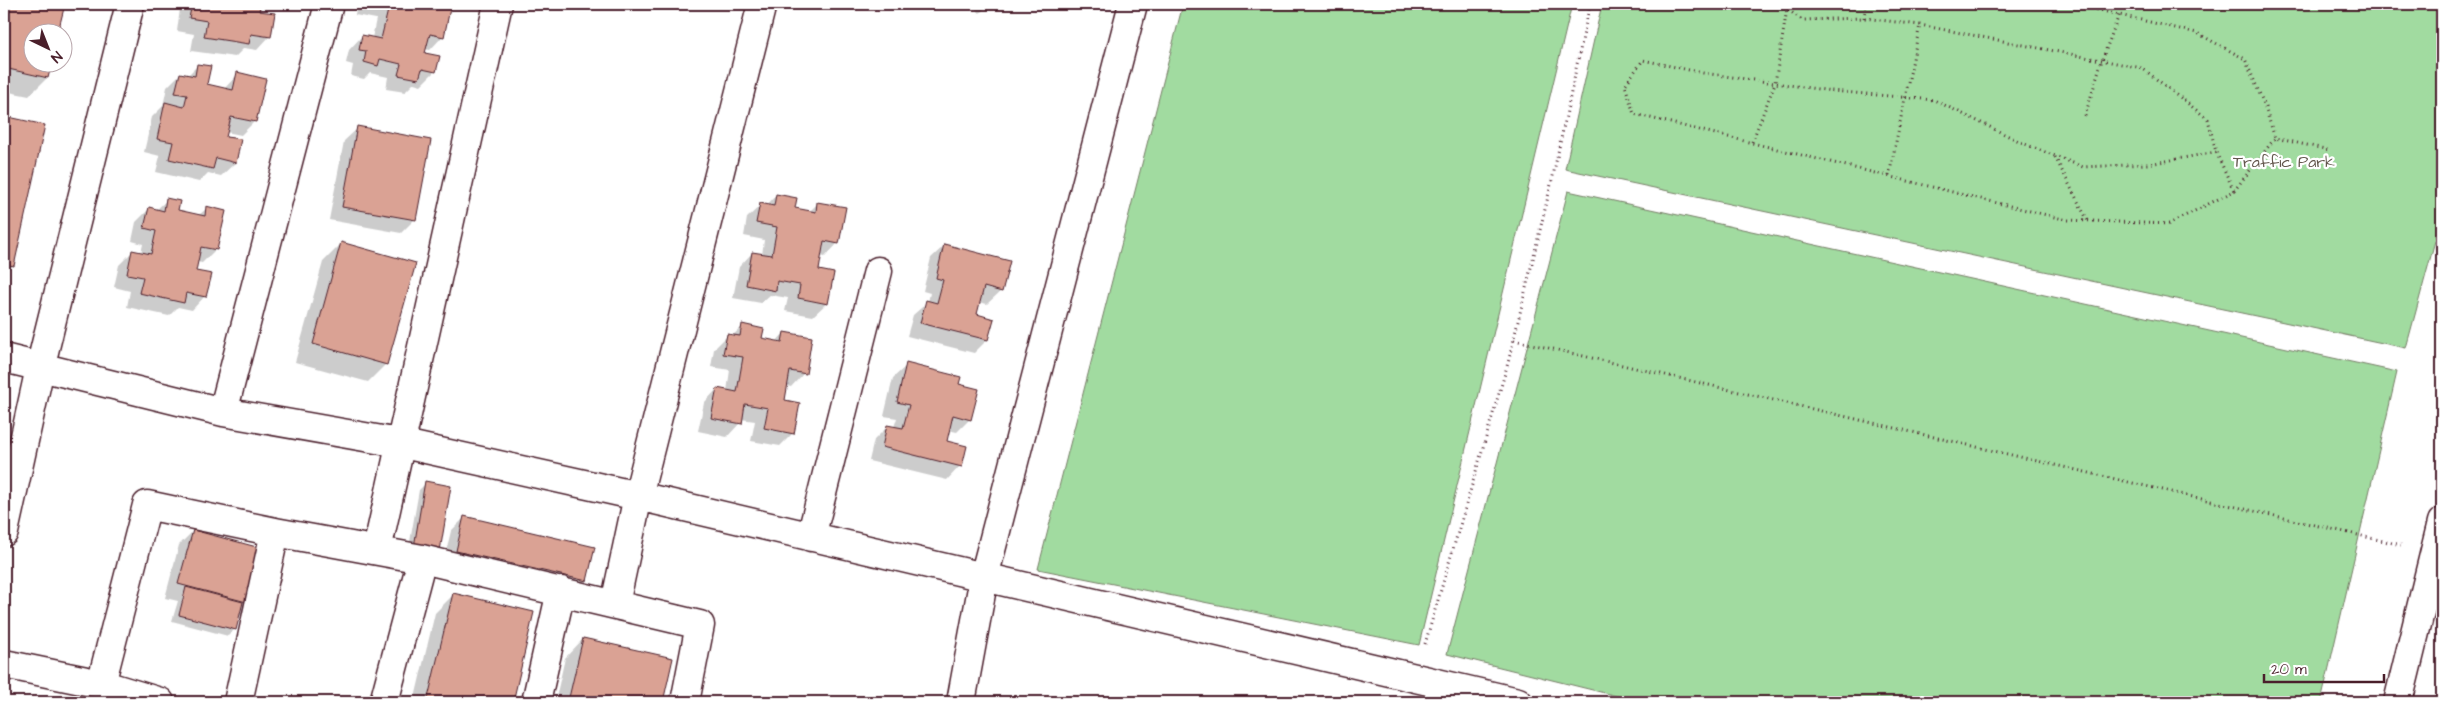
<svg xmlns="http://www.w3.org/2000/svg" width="2446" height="706" font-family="'Architects Daughter',sans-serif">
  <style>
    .green { fill: #a1dba0; stroke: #767d66 }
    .shadow { fill: #0003 }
    .building { fill: #daa294; stroke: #4a1f2b }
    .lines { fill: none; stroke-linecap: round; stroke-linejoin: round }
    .street-casing { stroke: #4a1f2b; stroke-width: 31 }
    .secondary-casing { stroke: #4a1f2b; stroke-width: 31 }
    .path { stroke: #4a1f2b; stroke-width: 3; stroke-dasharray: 1 4; stroke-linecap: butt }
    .street { stroke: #fff; stroke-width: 28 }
    .secondary { stroke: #fff; stroke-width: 28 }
    .labels { text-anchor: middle; stroke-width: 4.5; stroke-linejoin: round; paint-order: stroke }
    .park-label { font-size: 16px; fill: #64574e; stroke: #fff }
  </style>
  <rect width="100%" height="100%" fill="#fff"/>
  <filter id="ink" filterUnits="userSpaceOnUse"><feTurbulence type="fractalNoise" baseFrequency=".02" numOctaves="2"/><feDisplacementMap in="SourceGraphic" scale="10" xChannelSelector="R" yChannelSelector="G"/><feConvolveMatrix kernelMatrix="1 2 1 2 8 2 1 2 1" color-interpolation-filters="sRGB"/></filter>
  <g filter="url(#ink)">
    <path class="green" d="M1183 4H1572L1419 645 1038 569Z
      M1602 4H2421L2442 9V215L2406 348 1565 169Z
      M1568 191 2397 372 2321 702H1641L1447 654Z"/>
    <path class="shadow" d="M4 4H63L57 32H32V62L47 78 29 96 4 91Z
      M185 4H259L258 12 270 36 257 50 244 48 235 57 191 51 194 34 177 31 180 9Z
      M357 4H450L443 36 430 50 425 49 424 54 438 57 434 72 421 85 414 83 405 92 386 89 388 77 370 73 364 79 351 76 353 65 346 63 349 50 362 36 372 38 376 19 355 15Z
      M970 4H989L980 13Z
      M198 65 205 85 224 89 238 74 255 121 241 135 226 132 224 137 240 140 235 163 221 176 208 173 199 182 156 172 160 156 144 152 152 117 163 106 167 87 180 74 187 76Z
      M4 117 44 126 13 265 4 275Z
      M358 128 415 219 401 233 329 220 344 141Z
      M776 195 794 209 809 212 818 203 838 243 825 257 820 256 817 271 827 303 813 316 785 311 788 298 770 295 761 303 733 298 739 267 752 253 762 255 764 240 744 236 747 218 761 205 766 206Z
      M167 200 176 211 198 216 207 208 216 249 202 263 197 262 195 272 205 296 192 310 178 307 169 316 127 307 130 291 114 287 119 265 133 251 141 253 143 244 132 241 136 222 149 209 156 210Z
      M342 243 386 364 368 382 295 362 323 262Z
      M945 245 1001 291 987 304 979 302 976 315 987 340 974 353 907 336 913 315 928 302 930 293 923 291 931 258Z
      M743 326 760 339 776 342 784 333 804 373 791 387 786 386 784 401 793 433 780 446 751 441 755 421 741 419 740 423 727 437 698 431 704 403 717 389 727 391 730 370 711 367 714 349 728 335 732 336Z
      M907 365 958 385 970 419 957 432 948 430 945 442 960 466 947 480 869 461 874 440 888 426 894 427 897 418 884 416 893 378Z
      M426 483 439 550 408 553 419 490Z
      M464 518 586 580 572 594 443 564 451 531Z
      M193 531 252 604 239 617 235 629 228 636 172 621 178 601 165 598 179 545Z
      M454 594 533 613 512 702H414L435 613Z
      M583 639 672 659 662 702H555L565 658Z"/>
    <path class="building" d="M10 4H65L58 32H32V62H52L48 78 4 68V30Z
      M192 4H261L259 11 275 13 271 37 251 34 249 44 204 37 207 21 189 18Z
      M377 4H451L444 37 430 34 425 53 440 56 436 72 422 69 419 79 398 75 401 64 380 59 378 66 364 62 366 51 359 50 362 35 381 39 389 6Z
      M197 64 211 66 207 84 233 90 237 72 266 79 256 122 231 117 226 137 241 139 236 163 216 158 213 169 169 159 173 142 157 139 165 102 184 107 187 95 175 93 180 73 195 76Z
      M4 116 45 125 14 266 4 264Z
      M357 126 431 140 416 220 342 207Z
      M776 194 797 198 795 208 816 212 817 202 846 207 839 244 824 241 819 270 834 273 828 304 798 298 800 285 777 281 776 291 746 285 752 252 772 255 777 227 756 223 760 203 774 206Z
      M166 198 180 201 178 210 205 216 206 206 226 211 217 250 201 247 196 271 212 274 206 297 186 293 184 303 139 293 143 277 127 274 132 250 151 254 156 231 144 228 149 207 164 211Z
      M341 242 416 263 387 365 313 344Z
      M944 244 1010 261 1002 292 984 287 977 314 994 319 988 340 920 323 926 300 937 303 943 280 936 278Z
      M742 324 764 329 762 338 782 342 784 332 812 337 806 374 790 371 785 400 800 403 794 434 764 428 768 408 745 404 742 424 711 418 717 388 737 392 743 357 723 354 727 334 740 336Z
      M906 363 961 377 959 384 979 389 971 420 953 415 947 441 967 446 962 467 882 447 887 425 903 428 909 405 897 402Z
      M425 481 451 486 440 551 414 547Z
      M464 516 595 547 587 581 456 551Z
      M193 530 268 550 254 604 178 584Z
      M186 587 243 602 236 630 179 615Z
      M453 593 534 612 513 702H427Z
      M583 638 673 658 663 702H568Z"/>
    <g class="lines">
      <defs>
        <path id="street" d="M4 358 223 412 399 443 638 496 1518 702
          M223 412 329 4
          M4 532 40 368 130 4
          M811 537 878 271
          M377 550 498 4
          M615 604 638 496 762 4
          M4 664 101 684 160 702
          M101 684 147 505 275 532 422 559 700 625 685 702
          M238 702 275 532
          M384 702 422 559
          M536 702 561 591
          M961 702 984 577 1133 4"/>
        <path id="secondary" d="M2398 702 2442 522"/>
      </defs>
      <use href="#street" class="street-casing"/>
      <use href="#secondary" class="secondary-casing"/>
      <path class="path" d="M1780 4 1802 20 1864 18 1920 25 2142 68 2208 119 2216 152 2234 191 2169 224 2067 220 1634 114 1625 85 1643 60 1703 73 1832 91 1934 100 2025 144 2083 167 2149 164 2216 152
        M2072 4 2197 33 2245 59 2264 104 2275 138 2329 150
        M1864 18 1866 4
        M2085 116 2102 60 2119 15
        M1752 142 1775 83 1787 9
        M2055 157 2088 221
        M1889 176 1920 25
        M2234 191 2275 138
        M1514 340 2401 545
        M1425 644 1508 363 1553 176 1590 4"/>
      <use href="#street" class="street"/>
      <use href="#secondary" class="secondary"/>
    </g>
  </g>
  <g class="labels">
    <g class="park-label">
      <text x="2284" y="167">Traffic Park</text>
    </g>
  </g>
  <rect width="2446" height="706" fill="none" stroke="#fff" stroke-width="20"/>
  <rect x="10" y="10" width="2426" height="686" fill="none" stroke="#4a1f2b" stroke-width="2" filter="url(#ink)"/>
  <g transform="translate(48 48) rotate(137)"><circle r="24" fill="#ffffff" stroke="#b7a5aa"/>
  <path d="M0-4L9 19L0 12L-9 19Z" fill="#4a1f2b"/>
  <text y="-8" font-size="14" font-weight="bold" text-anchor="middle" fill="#4a1f2b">N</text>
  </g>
  <path d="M2264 674v8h120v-8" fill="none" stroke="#4a1f2b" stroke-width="2.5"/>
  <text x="2271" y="674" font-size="15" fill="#4a1f2b" stroke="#ffffff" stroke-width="4" paint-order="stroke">20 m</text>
</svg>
